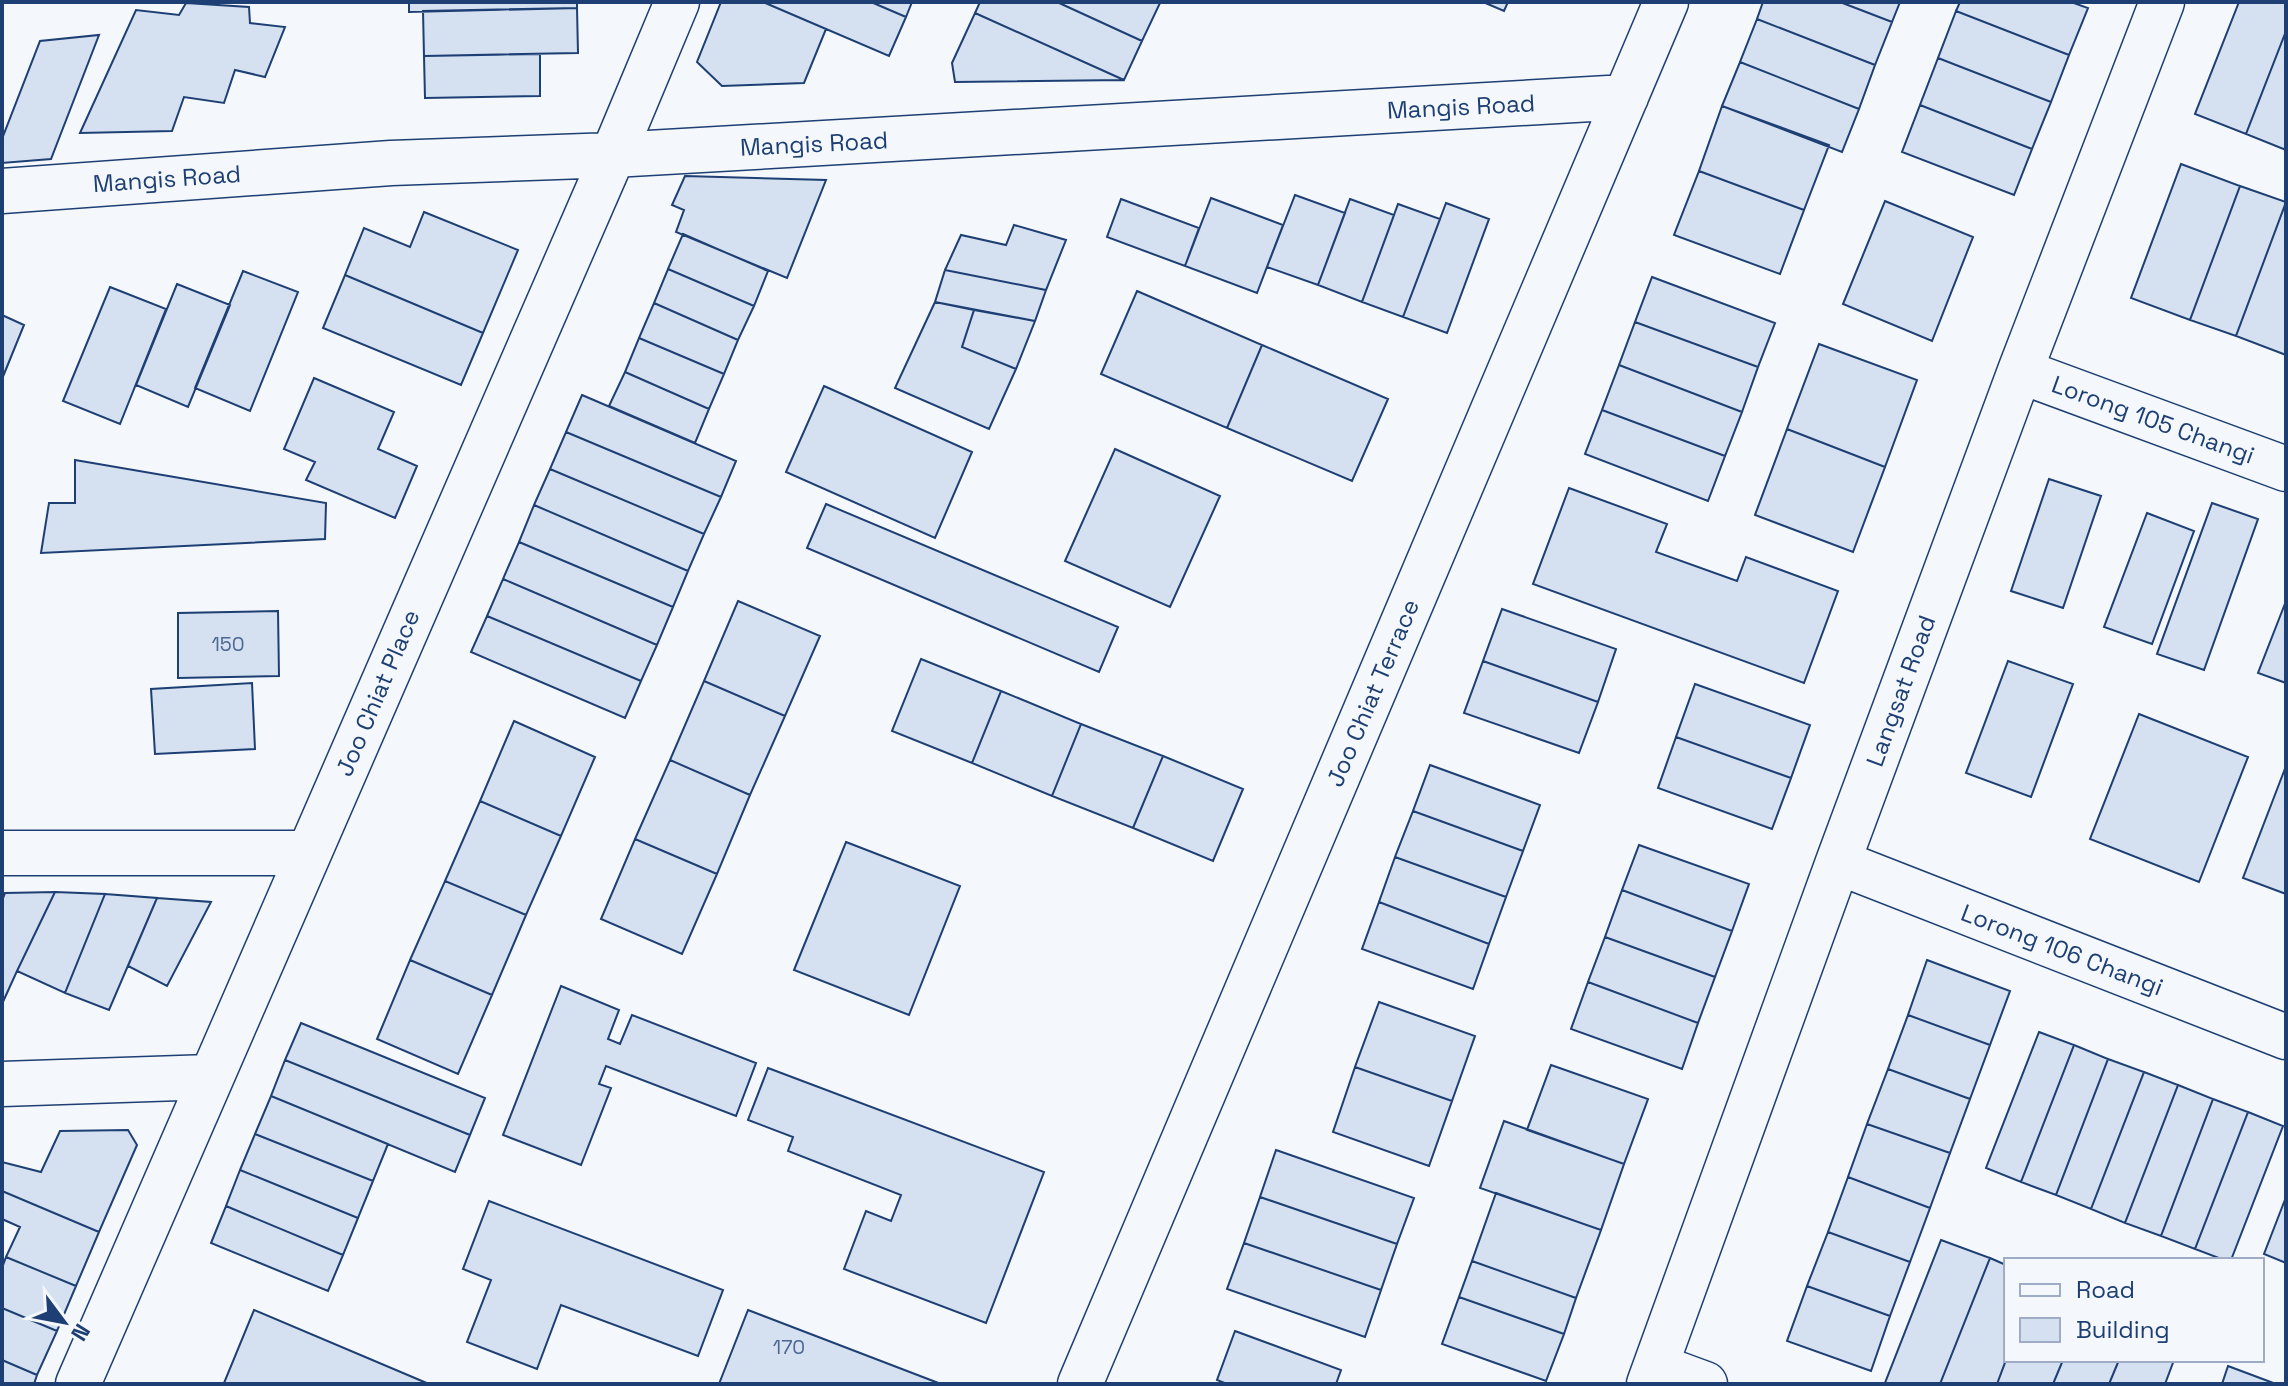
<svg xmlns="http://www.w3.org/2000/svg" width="2288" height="1386" font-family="'Space Grotesk',sans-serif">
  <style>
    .building { fill: #d5e0f0; stroke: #1d3f73; stroke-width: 2 }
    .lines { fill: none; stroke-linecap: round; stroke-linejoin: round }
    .street-casing { stroke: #1d3f73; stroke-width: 47 }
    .street { stroke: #f4f7fb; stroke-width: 44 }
    .labels { text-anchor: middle; stroke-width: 6; stroke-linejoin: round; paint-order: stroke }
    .number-label { font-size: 20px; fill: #4b6792 }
    .street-label { font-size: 24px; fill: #1d3f73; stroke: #f4f7fb }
  </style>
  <rect width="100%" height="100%" fill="#f4f7fb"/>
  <path class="building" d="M409 2H577V8L409 12Z
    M721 2H763L826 29 804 83 722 86 697 62Z
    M763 2H871L906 17 889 56Z
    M871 2H912L906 17Z
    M980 2H1057L1142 41 1124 80 975 13Z
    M1057 2H1159L1160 3 1142 41Z
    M1483 2H1508L1504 11Z
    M1763 2H1840L1892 22 1875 65 1757 19Z
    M1840 2H1900L1892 22Z
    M1960 2H2071L2088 8 2069 55 1956 11Z
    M2239 2H2286V31L2246 134 2195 114Z
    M186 3 249 7 250 23 285 27 265 77 235 70 224 103 184 97 172 131 80 133 136 10 179 15Z
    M577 8 578 53 424 56 423 11Z
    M1956 11 2069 55 2051 102 1938 58Z
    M975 13 1124 80 955 82 952 63Z
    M1757 19 1875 65 1859 109 1740 62Z
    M2286 31V150L2246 134Z
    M99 35 51 159 2 163V139L40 41Z
    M540 54V96L425 98 424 56Z
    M1938 58 2051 102 2032 149 1920 105Z
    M1740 62 1859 109 1842 152 1722 106Z
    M1920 105 2032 149 2014 195 1902 152Z
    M1722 106 1829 145 1804 210 1699 171Z
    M2181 164 2240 186 2190 320 2131 298Z
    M1699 171 1804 210 1780 274 1674 235Z
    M685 176 826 180 787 278 676 232 684 210 672 205Z
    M2240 186 2286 202 2236 336 2190 320Z
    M1295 195 1345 213 1318 285 1267 267Z
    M1211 198 1283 225 1257 293 1185 266Z
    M1121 199 1199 228 1185 266 1107 237Z
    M1350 199 1394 215 1362 302 1318 285Z
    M1885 201 1973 237 1932 341 1843 304Z
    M2286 202V355L2236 336Z
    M1446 203 1489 219 1447 333 1403 317Z
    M1398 204 1440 219 1403 317 1362 302Z
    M424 212 518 250 483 333 345 275 364 228 410 247Z
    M1014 225 1066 240 1046 290 945 270 961 235 1006 245Z
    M683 234 768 271 754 306 668 269Z
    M668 269 754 306 738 340 654 303Z
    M945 270 1046 290 1035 321 935 302Z
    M243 271 298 292 250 411 195 388Z
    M345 275 483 333 461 385 323 328Z
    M1652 277 1775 323 1758 367 1635 322Z
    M177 284 230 305 188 407 136 385Z
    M110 287 166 309 120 424 63 401Z
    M1137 291 1262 345 1227 428 1101 374Z
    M935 302 974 310 962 347 1016 369 989 429 895 388Z
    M654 303 738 340 724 374 639 338Z
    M974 310 1035 321 1016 369 962 347Z
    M2 315 24 325 2 379Z
    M1635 322 1758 367 1742 412 1619 365Z
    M639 338 724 374 709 409 625 372Z
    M1819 344 1917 380 1885 467 1787 429Z
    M1262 345 1388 399 1352 481 1227 428Z
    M1619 365 1742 412 1725 456 1602 410Z
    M625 372 709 409 695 443 609 406Z
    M314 378 394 412 378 449 417 466 395 518 306 480 315 462 284 449Z
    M824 386 972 452 935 538 786 472Z
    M582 395 736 461 721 497 566 432Z
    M1602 410 1725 456 1708 501 1585 454Z
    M1787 429 1885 467 1853 552 1755 515Z
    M566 432 721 497 704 534 550 469Z
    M1115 449 1220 496 1170 607 1065 561Z
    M75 460 326 503 325 539 41 553 49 503H75Z
    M550 469 704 534 688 571 534 505Z
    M2049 479 2101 496 2063 608 2011 591Z
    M1569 488 1667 524 1656 552 1737 581 1746 557 1838 591 1804 683 1533 584Z
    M2212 503 2258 519 2204 670 2157 654Z
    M826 504 1118 627 1099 672 807 548Z
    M534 505 688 571 673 607 519 542Z
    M2147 513 2194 531 2152 644 2104 627Z
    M519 542 673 607 657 645 503 579Z
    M503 579 657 645 641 681 487 616Z
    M738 601 820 636 785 716 704 681Z
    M2286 601V683L2258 673Z
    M1502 609 1616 649 1598 702 1483 661Z
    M278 611 279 676 178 678V613Z
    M487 616 641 681 625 718 471 652Z
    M921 659 1001 691 972 763 892 731Z
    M1483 661 1598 702 1579 753 1464 713Z
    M2008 661 2073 684 2031 797 1966 773Z
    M704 681 785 716 750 795 670 760Z
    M252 683 255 749 155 754 151 689Z
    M1695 684 1810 725 1791 778 1676 737Z
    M1001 691 1081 724 1052 796 972 763Z
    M2139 714 2248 757 2199 882 2090 839Z
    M514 721 595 757 561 836 480 801Z
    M1081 724 1163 756 1133 828 1052 796Z
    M1676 737 1791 778 1772 829 1658 788Z
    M1163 756 1243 789 1213 861 1133 828Z
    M670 760 750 795 717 874 635 839Z
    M1430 765 1540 805 1523 851 1413 811Z
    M2286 766V894L2243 878Z
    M480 801 561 836 526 915 445 881Z
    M1413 811 1523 851 1506 897 1395 857Z
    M635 839 717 874 682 954 601 919Z
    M846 842 960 886 909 1015 794 970Z
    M1639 845 1749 884 1732 931 1622 890Z
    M1395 857 1506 897 1489 944 1379 902Z
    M445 881 526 915 492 995 410 960Z
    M1622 890 1732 931 1715 977 1605 937Z
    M55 892 105 894 65 993 17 971Z
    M55 892 17 971 2 1004V901L5 893Z
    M105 894 157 898 109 1010 65 993Z
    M157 898 211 902 167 986 128 966Z
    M1379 902 1489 944 1473 989 1362 949Z
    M1605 937 1715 977 1698 1023 1588 982Z
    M410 960 492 995 458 1074 377 1039Z
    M1927 960 2010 991 1990 1045 1908 1015Z
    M1588 982 1698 1023 1682 1069 1571 1029Z
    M561 986 619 1010 608 1039 620 1044 632 1015 756 1063 736 1116 606 1066 599 1084 611 1088 581 1165 503 1135Z
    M1379 1002 1475 1036 1452 1101 1355 1067Z
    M1908 1015 1990 1045 1970 1099 1888 1069Z
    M301 1023 485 1098 470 1135 285 1060Z
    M2039 1032 2074 1045 2021 1182 1986 1168Z
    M2074 1045 2108 1059 2056 1195 2021 1182Z
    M2108 1059 2144 1072 2091 1209 2056 1195Z
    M285 1060 470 1135 455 1172 271 1096Z
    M1551 1065 1648 1099 1624 1164 1527 1130Z
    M1355 1067 1452 1101 1429 1166 1333 1132Z
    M768 1068 1044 1172 986 1323 844 1269 866 1211 891 1221 901 1195 788 1151 793 1137 748 1120Z
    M1888 1069 1970 1099 1950 1153 1867 1124Z
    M2144 1072 2178 1085 2125 1223 2091 1209Z
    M2178 1085 2213 1099 2161 1236 2125 1223Z
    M271 1096 388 1144 373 1181 255 1134Z
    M2213 1099 2248 1112 2195 1249 2161 1236Z
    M2248 1112 2283 1126 2231 1260H2224L2195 1249Z
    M1504 1121 1624 1164 1601 1230 1480 1188Z
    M1867 1124 1950 1153 1930 1208 1848 1177Z
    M128 1130 137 1145 99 1232 2 1191V1162L41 1172 60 1131Z
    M255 1134 373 1181 358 1218 240 1170Z
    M1276 1150 1414 1198 1397 1244 1260 1197Z
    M240 1170 358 1218 343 1255 226 1206Z
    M1848 1177 1930 1208 1910 1262 1828 1232Z
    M2 1191 99 1232 76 1286 6 1257 20 1227 2 1219Z
    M1496 1193 1601 1230 1576 1298 1472 1261Z
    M1260 1197 1397 1244 1381 1290 1244 1243Z
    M2286 1197V1263L2264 1254Z
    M489 1201 723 1290 698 1356 561 1305 537 1369 467 1342 491 1280 463 1269Z
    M226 1206 343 1255 328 1291 211 1243Z
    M1828 1232 1910 1262 1890 1316 1807 1286Z
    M1941 1240 1990 1258 1940 1384H1888L1885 1383Z
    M1244 1243 1381 1290 1365 1337 1227 1289Z
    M6 1257 76 1286 57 1331 2 1308V1268Z
    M1990 1258 2006 1265V1360L1997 1384H1940Z
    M1472 1261 1576 1298 1564 1334 1459 1297Z
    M1807 1286 1890 1316 1871 1371 1787 1341Z
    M1459 1297 1564 1334 1546 1381 1442 1344Z
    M2 1308 57 1331 37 1375 2 1360Z
    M254 1310 429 1384 224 1383Z
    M748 1310 941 1384H719Z
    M1235 1331 1341 1370 1336 1384H1227L1217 1380Z
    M2 1360 37 1375 34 1384H2Z
    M2006 1360H2063L2053 1384H1997Z
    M2063 1360H2119L2109 1384H2053Z
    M2119 1360H2174L2165 1384H2109Z
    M2228 1366 2276 1384H2222Z"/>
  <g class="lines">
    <defs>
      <path id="street" d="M2 191 391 163 613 155 1626 97
        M2020 371 2286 469
        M2 853H308
        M1838 862 2286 1037
        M2 1084 210 1077
        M1656 1366 1705 1384
        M78 1384 613 155 677 2
        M1080 1384 1666 2
        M1649 1384 1838 862 2020 371 2162 2"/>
    </defs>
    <use href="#street" class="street-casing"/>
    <use href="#street" class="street"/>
  </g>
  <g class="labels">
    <g class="number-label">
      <text x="228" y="651">150</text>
      <text x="789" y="1354">170</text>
    </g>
    <g class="street-label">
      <text transform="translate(1461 107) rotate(-3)" y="8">Mangis Road</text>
      <text transform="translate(814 144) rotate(-3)" y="8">Mangis Road</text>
      <text transform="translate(167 179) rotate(-4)" y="8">Mangis Road</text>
      <text transform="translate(2153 420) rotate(20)" y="8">Lorong 105 Changi</text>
      <text transform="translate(1901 691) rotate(-70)" y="8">Langsat Road</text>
      <text transform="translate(378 693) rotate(-67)" y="8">Joo Chiat Place</text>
      <text transform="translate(1373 693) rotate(-67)" y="8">Joo Chiat Terrace</text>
      <text transform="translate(2062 950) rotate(21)" y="8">Lorong 106 Changi</text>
    </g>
  </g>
  <rect width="2288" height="1386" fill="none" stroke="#1d3f73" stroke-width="8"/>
  <rect x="2004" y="1258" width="260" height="104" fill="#f4f7fb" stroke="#9eadc5" stroke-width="2"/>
  <rect x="2020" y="1284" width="40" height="12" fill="#f4f7fb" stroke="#9eadc5" stroke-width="2"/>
  <text x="2076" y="1298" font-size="24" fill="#1d3f73">Road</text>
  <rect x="2020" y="1318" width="40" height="24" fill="#d5e0f0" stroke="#9eadc5" stroke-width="2"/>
  <text x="2076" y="1338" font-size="24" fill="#1d3f73">Building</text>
  <g transform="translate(64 1322) rotate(122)" stroke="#f4f7fb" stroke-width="6" paint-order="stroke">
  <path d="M0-6L14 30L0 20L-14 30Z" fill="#1d3f73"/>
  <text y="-12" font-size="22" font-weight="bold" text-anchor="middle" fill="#1d3f73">N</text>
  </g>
</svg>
